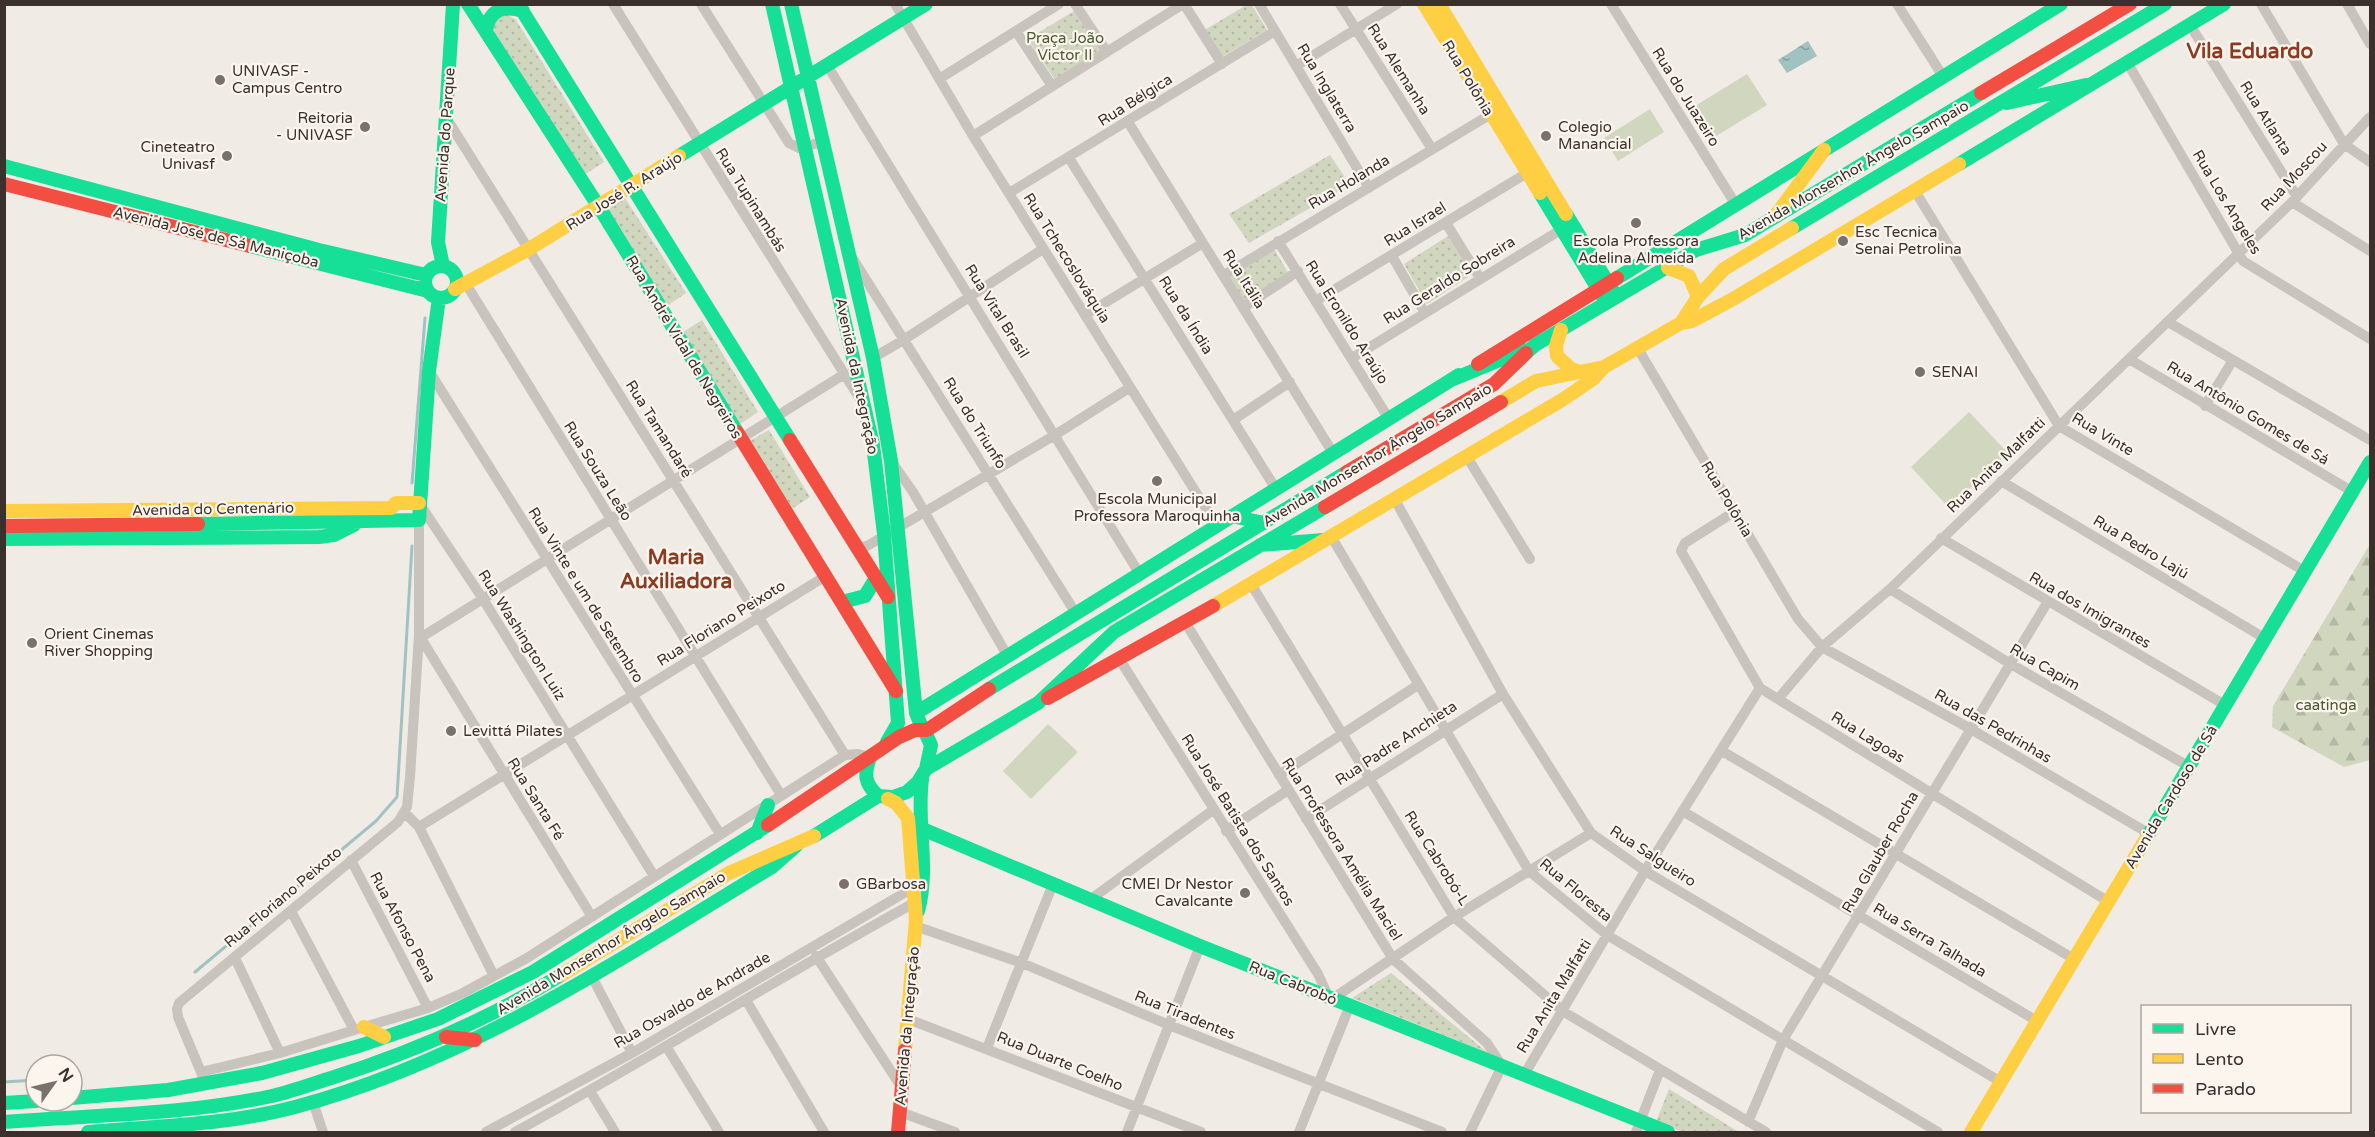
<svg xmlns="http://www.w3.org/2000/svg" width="2375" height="1137" font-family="'Varela Round',sans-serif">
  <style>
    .forest { fill: url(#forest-firs) }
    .park { fill: url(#park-dots) }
    .garden { fill: #d1d6bf }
    .water { fill: url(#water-ripples) }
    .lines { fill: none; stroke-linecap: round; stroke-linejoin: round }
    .stream { stroke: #a1c2c1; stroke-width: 3 }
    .street { stroke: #c9c3be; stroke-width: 10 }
    .fast { stroke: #16e098; stroke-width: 14 }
    .slow { stroke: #ffcf43; stroke-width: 14 }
    .jam { stroke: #f24e42; stroke-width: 14 }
    .poi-dot { fill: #7a716c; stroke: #fbf5ee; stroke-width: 2 }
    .labels { text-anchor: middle; stroke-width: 4.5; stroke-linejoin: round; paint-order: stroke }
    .park-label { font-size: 15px; fill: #4a5a2e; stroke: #fbf5ee }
    .street-label { font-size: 15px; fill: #3b302b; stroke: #fbf5ee }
    .poi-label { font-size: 15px; fill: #3b302b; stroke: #fbf5ee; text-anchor: start }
    .district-label { font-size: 21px; font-weight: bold; fill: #8c3b22; stroke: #fbf5ee }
  </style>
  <defs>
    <pattern id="forest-firs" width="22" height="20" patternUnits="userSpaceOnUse" patternTransform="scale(1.5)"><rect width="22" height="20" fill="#d1d6bf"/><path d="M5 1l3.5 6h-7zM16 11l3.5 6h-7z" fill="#b4b8a4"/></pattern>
    <pattern id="park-dots" width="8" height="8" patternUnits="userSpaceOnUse" patternTransform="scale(1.5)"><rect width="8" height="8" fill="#d1d6bf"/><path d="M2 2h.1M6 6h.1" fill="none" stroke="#b4b8a4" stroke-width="1.8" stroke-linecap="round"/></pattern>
    <pattern id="water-ripples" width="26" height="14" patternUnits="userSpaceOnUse" patternTransform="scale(1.5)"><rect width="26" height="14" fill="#a1c2c1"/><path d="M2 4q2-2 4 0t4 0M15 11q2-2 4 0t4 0" fill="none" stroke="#849e9d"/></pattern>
  </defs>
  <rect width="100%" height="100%" fill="#f0ebe5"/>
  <path class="forest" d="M2370 544V760L2344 767 2272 727 2273 706Z"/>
  <path class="park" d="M1248 4 1252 5 1267 30 1220 58 1203 31Z
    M1074 11 1102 54 1057 83 1028 39Z
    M507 14 516 20 604 162 579 178 492 36C492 24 495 18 507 14Z
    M1330 155 1350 185 1249 243 1229 214Z
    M625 198 686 293 661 310 601 211Z
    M1448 236 1474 273 1427 304 1404 264Z
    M1274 249 1293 281 1246 310 1227 276Z
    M702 320 758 412 736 427 677 336Z
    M769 430 810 497 787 512 744 444Z
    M1391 973 1488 1053 1352 998Z
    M1669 1089 1739 1132H1683L1656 1122Z"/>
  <path class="garden" d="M1747 74 1767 105 1708 141 1687 111Z
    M1650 109 1664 132 1618 161 1604 138Z
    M1969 412 2008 453 1949 508 1911 467Z
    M1048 724 1078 752 1031 799 1003 771Z"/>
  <path class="water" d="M1808 41 1817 56 1787 73 1778 60Z"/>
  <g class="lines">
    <path class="stream" d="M412 483 425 318
      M195 972 376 821 397 797 412 546
      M4 1082 36 1080"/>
    <path class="street" d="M613 4 860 399
      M701 4 789 143 799 148 822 142
      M895 4 973 136 1217 526
      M1075 4 1107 52
      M1184 4 1222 64
      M1259 4 1369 188
      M1340 4 1432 149
      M1611 4 1736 205
      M1897 4 1944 78
      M2261 4 2344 144 2370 162
      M2347 4 2370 44
      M2190 25 2297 197
      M1016 31 1052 86
      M2127 62 2243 261 2370 339
      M827 65 1139 573
      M1296 66 1397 4
      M939 79 1059 4
      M447 119 845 755
      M1128 122 1333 453
      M973 136 1183 4
      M1069 158 1276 489
      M1915 191 2059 426 2306 572
      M1009 193 1275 31
      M2292 202 2370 251
      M1446 223 1480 278
      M1278 241 1389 419
      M1392 256 1425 313
      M853 259 1075 612
      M1224 275 1496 111
      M466 284 781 795
      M1317 300 1532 170
      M1244 307 1298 271
      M1085 315 1203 243
      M2168 322 2370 440
      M1637 347 1798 619 1822 647 1969 728 2148 833
      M873 358 905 339 1043 249
      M1352 358 1567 226
      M2129 359 2353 492
      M429 371 720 834
      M2205 406 2233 360
      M1233 420 1290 382
      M1467 457 1530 559
      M892 462 913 492 1007 655
      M2001 481 2266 639
      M1395 500 1503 694 1591 833 1645 871 2001 1082
      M419 503 483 599 654 876
      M1734 512 1685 543 1681 551 1760 688 2109 902
      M1331 536 1529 871 1607 935 1938 1132
      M1941 538 2225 705
      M857 548 867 546 1055 435 1129 388
      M1251 584 1454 917 1564 1012 1766 1132
      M1890 589 2009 663 2188 766
      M1185 622 1393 959 1487 1043 1502 1066 1470 1132
      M419 635 592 917
      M420 638 843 375
      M1120 660 1318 974 1329 998
      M1778 699 1822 647 1890 589 2292 202 2370 117
      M1722 751 2074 959
      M1279 775 1418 685
      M1684 812 2037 1021
      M405 813 419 827 494 976
      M1306 819 1503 694
      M419 827 824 577
      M1226 831 1288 790
      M351 860 428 1008
      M1091 899 1213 810
      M291 911 354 1030
      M915 926 1022 963 1169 1025 1442 1132
      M816 956 902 1088
      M235 958 280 1053
      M591 975 632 1053
      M1332 999 1454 917 1591 833
      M746 1000 824 1132
      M908 1019 1201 1132
      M666 1046 719 1132
      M987 1048 1053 884
      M201 1072 280 1053 364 1027 428 1008 463 993 527 958 845 755 858 754 870 757
      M1524 1075 1645 871 1760 688
      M203 1077 178 1017 177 1009 179 1003 398 822 407 807 410 777 419 634V520
      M590 1091 615 1132
      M313 1102 323 1132
      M900 1112 955 1132
      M1748 1122 1783 1040 2047 603
      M486 1132 632 1053 911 889
      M515 1132C649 1059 779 977 914 903
      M1127 1132 1200 946
      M1299 1132 1350 1005
      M1636 1132 1660 1070"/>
    <path class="fast" d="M468 4 599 207 737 432
      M518 4 790 440
      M772 4 873 445 884 534 898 723 887 742
      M791 4 873 358 891 461 916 713 923 730
      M486 30C490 9 504 5 523 11
      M2007 103 2086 85
      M679 156 926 4
      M1959 164 2224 4
      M4 166 319 250 426 275
      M1540 193 1603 297
      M1566 214 1613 291
      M1792 228 2165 4
      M250 246 428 291
      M443 266 438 242 453 4
      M425 282a16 16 0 1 1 32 0a16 16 0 1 1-32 0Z
      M1617 278 2061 4
      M1526 353 1535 345 1696 250 1745 235 1981 93
      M1451 380 1524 350
      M1232 516 1264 523
      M198 524 419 520 429 371 439 298
      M4 539 319 537 334 535 354 525
      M1260 545 1323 540
      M842 602 865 596 876 578
      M989 689 1347 472
      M916 713 1459 375
      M924 730 931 745 926 769
      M870 757C864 774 864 783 878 796
      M920 828 1200 946 1668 1132
      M757 833 768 805
      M814 836 878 796 893 797 907 792 918 782 926 769 1038 703 1114 632 1325 507
      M2147 837 2370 462
      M918 911C930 868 916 823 922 779
      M72 1098 168 1090 262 1073 359 1046 438 1019 533 972 768 825
      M4 1103 36 1101
      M4 1122C91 1115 182 1115 267 1097 288 1093 308 1085 328 1079 411 1053 487 1020 561 975
      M88 1132C157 1126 228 1125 295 1107 469 1061 620 959 772 867L796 846"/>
    <path class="slow" d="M1424 4 1540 193
      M1439 4 1566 214
      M1776 215 1824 150
      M1668 268 1689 276 1698 297
      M455 289 529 249 679 156
      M1681 323 1692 321 1733 299 1959 164
      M1561 330 1556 346 1557 356 1571 369 1581 372
      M1501 402 1536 381 1604 367 1681 323 1698 297 1724 269 1792 228
      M4 511 391 508 396 503H419
      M1213 606 1562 400 1593 379 1604 367
      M888 799 896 803 908 818 916 919 905 1050
      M561 975 729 873 814 836
      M364 1027 384 1037
      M1971 1132 2147 837"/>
    <path class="jam" d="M1981 93 2130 4
      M4 184 250 246
      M1478 364 1617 278
      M737 432 896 691
      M790 440 888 597
      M1347 472 1494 384 1526 353
      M1325 507 1501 402
      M4 526 198 524
      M1048 698 1213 606
      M768 825 899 737 915 730H927L989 689
      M446 1037 475 1040
      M898 1132 905 1050"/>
  </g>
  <g class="poi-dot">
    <circle cx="220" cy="80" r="6"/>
    <circle cx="365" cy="127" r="6"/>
    <circle cx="1546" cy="136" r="6"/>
    <circle cx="227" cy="156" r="6"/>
    <circle cx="1636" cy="223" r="6"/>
    <circle cx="1843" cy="241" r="6"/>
    <circle cx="1920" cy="372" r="6"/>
    <circle cx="1157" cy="481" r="6"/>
    <circle cx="32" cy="643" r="6"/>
    <circle cx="451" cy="731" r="6"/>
    <circle cx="844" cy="884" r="6"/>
    <circle cx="1245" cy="893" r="6"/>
  </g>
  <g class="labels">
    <g class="park-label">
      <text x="1065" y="43">Praça João<tspan x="1065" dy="17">Victor II</tspan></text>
      <text x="2326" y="710">caatinga</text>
    </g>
    <g class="street-label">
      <text transform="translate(1399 69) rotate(58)" y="5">Rua Alemanha</text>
      <text transform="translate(1468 78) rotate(59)" y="5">Rua Polônia</text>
      <text transform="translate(1327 88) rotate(59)" y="5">Rua Inglaterra</text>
      <text transform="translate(1686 97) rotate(58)" y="5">Rua do Juazeiro</text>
      <text transform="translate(1135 100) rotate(-32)" y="5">Rua Bélgica</text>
      <text transform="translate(2266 118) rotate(58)" y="5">Rua Atlanta</text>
      <text transform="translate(445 135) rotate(-86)" y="5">Avenida do Parque</text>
      <text transform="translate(1853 170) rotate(-30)" y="5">Avenida Monsenhor Ângelo Sampaio</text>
      <text transform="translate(2294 176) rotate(-47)" y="5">Rua Moscou</text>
      <text transform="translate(1349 182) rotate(-31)" y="5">Rua Holanda</text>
      <text transform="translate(624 191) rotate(-32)" y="5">Rua José R. Araújo</text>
      <text transform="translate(751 200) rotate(58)" y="5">Rua Tupinambás</text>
      <text transform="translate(2227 202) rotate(59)" y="5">Rua Los Angeles</text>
      <text transform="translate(1415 224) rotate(-32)" y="5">Rua Israel</text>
      <text transform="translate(216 237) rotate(14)" y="5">Avenida José de Sá Maniçoba</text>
      <text transform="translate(1067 258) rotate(58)" y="5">Rua Tchecoslováquia</text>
      <text transform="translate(1244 279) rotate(58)" y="5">Rua Itália</text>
      <text transform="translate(1449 280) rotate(-32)" y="5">Rua Geraldo Sobreira</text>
      <text transform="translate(997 311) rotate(58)" y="5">Rua Vital Brasil</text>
      <text transform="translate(1186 315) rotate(58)" y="5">Rua da Índia</text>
      <text transform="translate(1347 322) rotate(58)" y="5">Rua Eronildo Araújo</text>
      <text transform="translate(684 347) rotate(59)" y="5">Rua André Vidal de Negreiros</text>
      <text transform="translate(857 376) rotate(78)" y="5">Avenida da Integração</text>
      <text transform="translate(2248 413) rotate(31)" y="5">Rua Antônio Gomes de Sá</text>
      <text transform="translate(975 423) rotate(58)" y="5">Rua do Triunfo</text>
      <text transform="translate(659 429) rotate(58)" y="5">Rua Tamandaré</text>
      <text transform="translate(2103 434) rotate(31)" y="5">Rua Vinte</text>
      <text transform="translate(1377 455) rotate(-31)" y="5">Avenida Monsenhor Ângelo Sampaio</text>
      <text transform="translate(1996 465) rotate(-44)" y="5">Rua Anita Malfatti</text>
      <text transform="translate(598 471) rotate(58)" y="5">Rua Souza Leão</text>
      <text transform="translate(1727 499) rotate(59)" y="5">Rua Polônia</text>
      <text transform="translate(213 509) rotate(-1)" y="5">Avenida do Centenário</text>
      <text transform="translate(2141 547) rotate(31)" y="5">Rua Pedro Lajú</text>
      <text transform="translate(586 595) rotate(58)" y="5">Rua Vinte e um de Setembro</text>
      <text transform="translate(2090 610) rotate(30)" y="5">Rua dos Imigrantes</text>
      <text transform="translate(721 623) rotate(-32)" y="5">Rua Floriano Peixoto</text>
      <text transform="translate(522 635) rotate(58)" y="5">Rua Washington Luiz</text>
      <text transform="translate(2045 667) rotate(30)" y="5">Rua Capim</text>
      <text transform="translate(1993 726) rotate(30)" y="5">Rua das Pedrinhas</text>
      <text transform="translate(1868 737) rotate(32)" y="5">Rua Lagoas</text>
      <text transform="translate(1396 743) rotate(-33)" y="5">Rua Padre Anchieta</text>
      <text transform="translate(2171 797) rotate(-59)" y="5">Avenida Cardoso de Sá</text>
      <text transform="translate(536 799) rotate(58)" y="5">Rua Santa Fé</text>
      <text transform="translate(1238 820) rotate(58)" y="5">Rua José Batista dos Santos</text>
      <text transform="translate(1342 849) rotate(58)" y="5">Rua Professora Amélia Maciel</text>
      <text transform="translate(1880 852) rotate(-60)" y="5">Rua Glauber Rocha</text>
      <text transform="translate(1653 856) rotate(33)" y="5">Rua Salgueiro</text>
      <text transform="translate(1437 858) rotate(58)" y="5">Rua Cabrobó-L</text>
      <text transform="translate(1576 890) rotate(40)" y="5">Rua Floresta</text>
      <text transform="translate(283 897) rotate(-40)" y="5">Rua Floriano Peixoto</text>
      <text transform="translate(403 927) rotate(62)" y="5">Rua Afonso Pena</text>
      <text transform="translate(1930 940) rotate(31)" y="5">Rua Serra Talhada</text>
      <text transform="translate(611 943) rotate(-31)" y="5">Avenida Monsenhor Ângelo Sampaio</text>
      <text transform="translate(1293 983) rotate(22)" y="5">Rua Cabrobó</text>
      <text transform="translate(1554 996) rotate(-59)" y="5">Rua Anita Malfatti</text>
      <text transform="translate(692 1000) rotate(-30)" y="5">Rua Osvaldo de Andrade</text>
      <text transform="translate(1185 1015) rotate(22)" y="5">Rua Tiradentes</text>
      <text transform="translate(907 1026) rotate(-85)" y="5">Avenida da Integração</text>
      <text transform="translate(1060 1061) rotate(22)" y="5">Rua Duarte Coelho</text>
    </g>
    <g class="poi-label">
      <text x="232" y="76">UNIVASF -<tspan x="232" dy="17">Campus Centro</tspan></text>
      <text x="353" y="123" text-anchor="end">Reitoria<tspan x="353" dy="17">- UNIVASF</tspan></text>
      <text x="1558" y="132">Colegio<tspan x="1558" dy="17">Manancial</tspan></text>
      <text x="215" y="152" text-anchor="end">Cineteatro<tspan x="215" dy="17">Univasf</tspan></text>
      <text x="1855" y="237">Esc Tecnica<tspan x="1855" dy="17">Senai Petrolina</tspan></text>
      <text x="1636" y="246" text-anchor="middle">Escola Professora<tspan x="1636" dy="17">Adelina Almeida</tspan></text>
      <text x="1932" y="377">SENAI</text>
      <text x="1157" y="504" text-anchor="middle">Escola Municipal<tspan x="1157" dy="17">Professora Maroquinha</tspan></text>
      <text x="44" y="639">Orient Cinemas<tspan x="44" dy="17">River Shopping</tspan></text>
      <text x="463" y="736">Levittá Pilates</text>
      <text x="856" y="889">GBarbosa</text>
      <text x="1233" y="889" text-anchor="end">CMEI Dr Nestor<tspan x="1233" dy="17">Cavalcante</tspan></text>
    </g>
    <g class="district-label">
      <text x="2250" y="58">Vila Eduardo</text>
      <text x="676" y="564">Maria<tspan x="676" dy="24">Auxiliadora</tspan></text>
    </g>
  </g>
  <rect width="2375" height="1137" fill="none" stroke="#3b302b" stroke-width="12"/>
  <rect x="2141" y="1005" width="210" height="108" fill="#fbf5ee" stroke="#aea6a0" stroke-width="1.5"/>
  <rect x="2153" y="1024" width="30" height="9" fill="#16e098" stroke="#aea6a0" stroke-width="1.5"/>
  <text x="2195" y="1035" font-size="18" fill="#3b302b">Livre</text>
  <rect x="2153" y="1054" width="30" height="9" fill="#ffcf43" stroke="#aea6a0" stroke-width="1.5"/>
  <text x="2195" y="1065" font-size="18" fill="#3b302b">Lento</text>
  <rect x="2153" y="1084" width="30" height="9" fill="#f24e42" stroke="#aea6a0" stroke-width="1.5"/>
  <text x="2195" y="1095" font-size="18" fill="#3b302b">Parado</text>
  <g transform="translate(54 1083) rotate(56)"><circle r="28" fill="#fbf5ee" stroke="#aea6a0" stroke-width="1.5"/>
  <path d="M0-4.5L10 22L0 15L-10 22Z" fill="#7a716c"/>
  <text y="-9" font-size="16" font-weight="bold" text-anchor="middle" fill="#3b302b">N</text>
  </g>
</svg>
